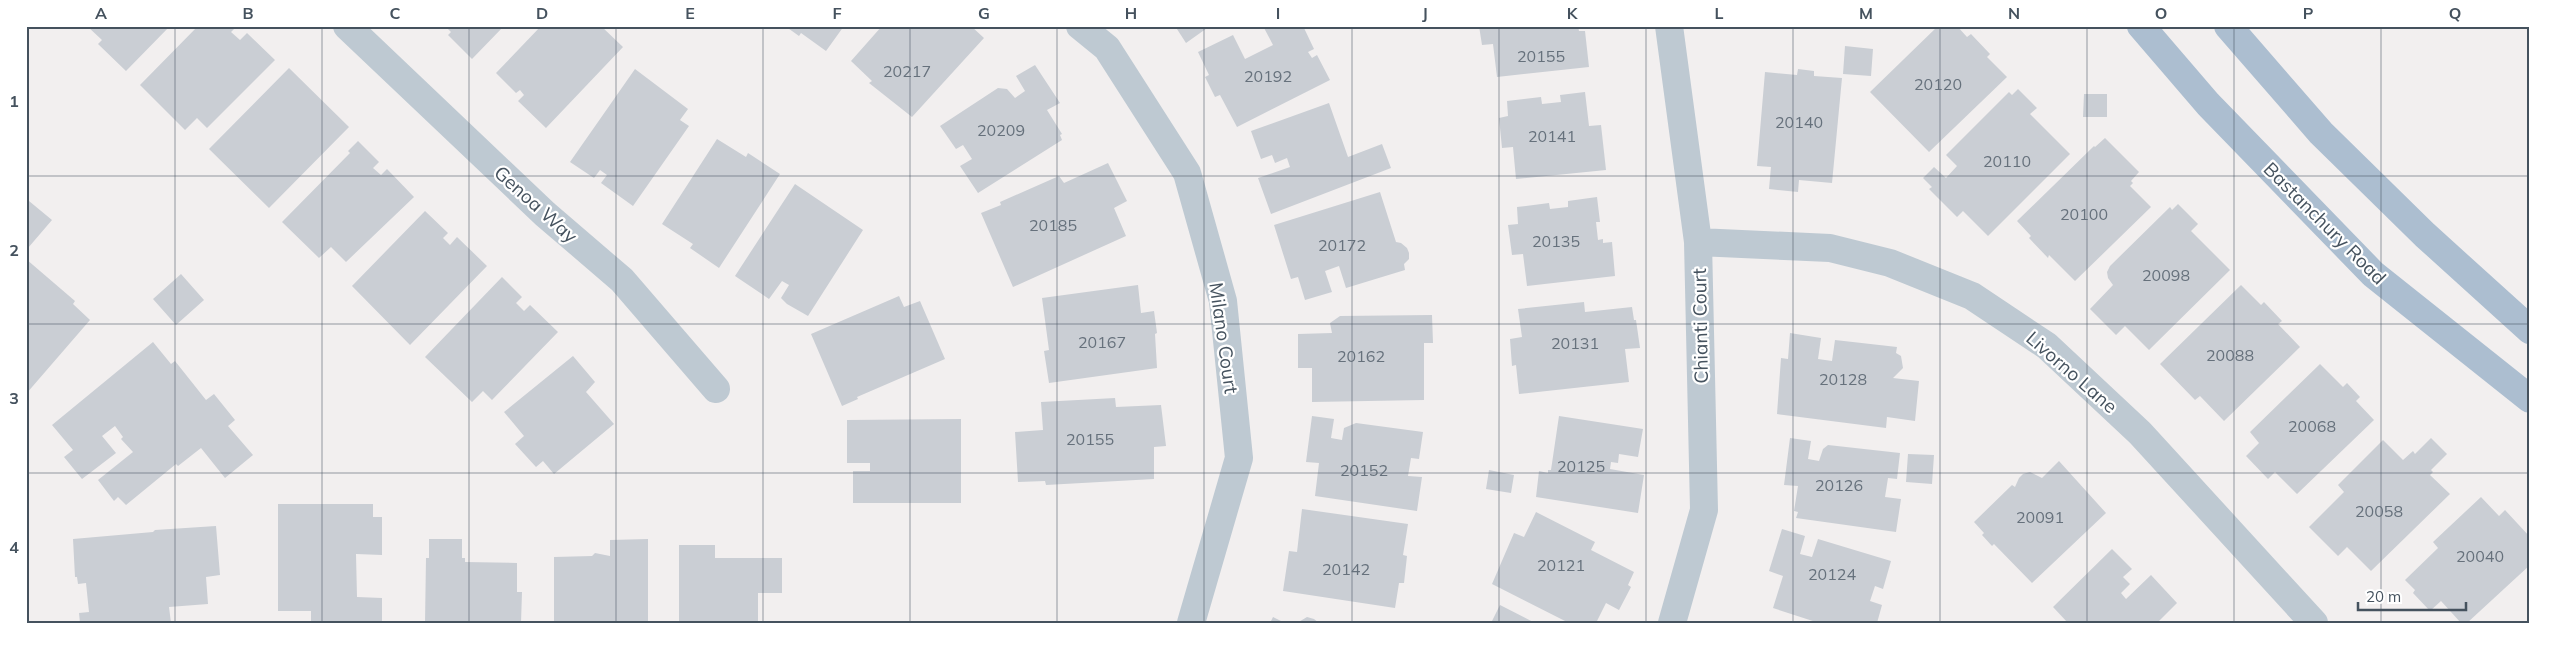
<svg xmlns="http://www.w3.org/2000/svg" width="2556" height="649" font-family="Mulish,sans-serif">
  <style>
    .building { fill: #caced4 }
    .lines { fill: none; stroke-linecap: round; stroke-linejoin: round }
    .minor { stroke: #bec9d2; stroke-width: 28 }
    .major { stroke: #acbed0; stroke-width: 28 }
    .grid { fill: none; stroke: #45525e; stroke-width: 1; stroke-opacity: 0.55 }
    .labels { text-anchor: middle; stroke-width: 4.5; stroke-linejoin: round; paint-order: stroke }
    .number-label { font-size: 16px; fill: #66717c }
    .street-label { font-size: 19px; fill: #45525e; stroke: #fff }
    .neatline { fill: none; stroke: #45525e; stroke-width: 2 }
    .grid-label { font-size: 16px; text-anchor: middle; font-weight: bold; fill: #45525e }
  </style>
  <rect width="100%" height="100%" fill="#f2efef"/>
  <path class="building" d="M87 26H170L126 71 98 44 102 40Z
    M198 26H237L231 32 240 40 247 33 275 60 207 128 197 118 185 130 140 85Z
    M445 26H504L472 59 448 35 451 32Z
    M541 26H601L623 47 546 128 518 101 524 95 520 90 516 93 496 73Z
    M785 26H844L826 51 801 33 799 36Z
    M882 26H971L984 38 912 117 869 83 872 81 851 61Z
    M1175 26H1210L1186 43Z
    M1263 26H1307L1304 28 1314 49 1308 52 1312 58 1317 55 1330 80 1237 127 1220 95 1215 97 1205 77 1209 75 1198 52 1233 35 1245 59 1273 45Z
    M1479 26H1578L1579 31H1585L1589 67 1497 77 1493 44 1482 45Z
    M1938 26H1957L1967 37 1971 34 1990 54 1987 57 2007 77 1929 152 1870 92Z
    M1845 46 1873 49 1871 76 1843 74Z
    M1035 65 1060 103 1047 110 1062 134 1060 135 1062 140 978 193 960 166 972 159 963 145 956 149 940 126 998 88 1007 89 1015 98 1025 91 1016 76Z
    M289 68 349 127 269 208 209 149Z
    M635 69 688 109 680 120 689 126 633 206 601 183 607 175 600 170 594 178 570 162Z
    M1798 69 1814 71V76L1842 78 1832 183 1799 180 1798 192 1769 189 1771 167 1757 166 1765 72 1797 75Z
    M2018 89 2037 108 2030 114 2070 154 1988 236 1963 211 1957 217 1929 189 1932 187 1923 178 1934 167 1946 178 1957 166 1946 155 2009 92 2012 95Z
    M1585 92 1589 126 1601 125 1606 170 1516 179 1513 147 1502 148 1499 118 1508 116 1507 101 1541 97 1542 104 1561 102 1560 95Z
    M2084 94H2107V117H2083Z
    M1329 103 1348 157 1382 144 1391 168 1271 214 1258 178 1290 167 1287 158 1275 163 1272 155 1261 159 1251 131Z
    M2105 138 2139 172 2131 181 2133 183 2130 186 2151 207 2075 281 2049 255 2048 258 2029 238 2031 236 2017 221 2094 146 2095 147Z
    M717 139 746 157 748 153 780 174 719 268 690 248 693 244 662 224Z
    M358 141 379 162 373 168 381 175 387 169 414 197 346 262 331 247 319 258 282 222 350 153 348 151Z
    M1108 163 1127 201 1114 208 1126 236 1013 287 981 213 1001 205 1000 202 1059 176 1064 183Z
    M795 184 863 230 808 316 787 304 781 298 789 285 782 281 769 299 735 276Z
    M1380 192 1396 242 1401 243 1407 248 1409 253V259L1404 264 1405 270 1346 288 1339 266 1325 271 1332 292 1305 300 1298 277 1291 279 1274 225Z
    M1597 197 1600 222H1596L1598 240 1603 239V243L1612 242 1615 276 1527 286 1523 254 1512 255 1508 225 1518 224 1517 207 1549 203 1550 209 1568 207V201Z
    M29 201 52 220 28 248 26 205Z
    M2178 204 2198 224 2191 231 2230 270 2149 350 2125 326 2116 335 2090 309 2113 285 2108 278 2107 272 2110 266 2170 207 2172 210Z
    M425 211 448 233 443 238 450 245 457 237 487 266 410 345 352 286Z
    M26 259 75 301 73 304 90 320 26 394Z
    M181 274 204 300 176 325 153 299Z
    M502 277 522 297 516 303 524 311 530 305 558 332 492 400 483 391 472 402 425 357Z
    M1138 285 1141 313 1154 311 1157 333 1155 334 1157 368 1049 383 1044 351 1049 350 1042 298Z
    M2241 285 2261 305 2264 302 2282 321 2278 324 2300 347 2224 421 2200 396 2195 400 2160 364Z
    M899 296 904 307 920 301 945 359 857 397 858 399 842 406 811 334Z
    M1584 302 1585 312 1632 307 1634 320H1636L1640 348 1625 349 1629 382 1519 394 1516 365 1512 366 1510 339 1522 337 1518 309Z
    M1432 315 1433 343H1424V400L1312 402V368H1298V334L1332 333 1330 323 1340 316Z
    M1790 333 1821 338 1818 359 1832 361 1835 340 1897 347 1896 353 1901 356 1903 368 1893 378 1919 381 1915 421 1887 417 1886 428 1777 414 1781 358 1788 359Z
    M153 342 171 364 175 361 206 400 214 394 235 420 228 426 253 455 225 478 201 448 178 466 176 464 126 505 118 497 114 501 98 480 133 452 121 439 123 437 115 426 102 436 116 453 82 479 64 457 73 450 52 425Z
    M573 356 595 382 586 392 614 424 554 474 543 461 536 467 515 444 524 436 504 412Z
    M2320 364 2343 387 2347 383 2360 397 2356 401 2374 420 2297 494 2275 472 2268 479 2246 456 2259 443 2250 432Z
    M1115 398 1116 407 1161 405 1166 446 1154 447V479L1046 485 1045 481 1018 482 1015 432 1043 430 1041 402Z
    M1312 416 1334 419 1331 438 1342 440 1344 428 1356 423 1423 432 1419 459 1411 458 1408 476 1422 477 1417 511 1315 496 1319 463 1306 462Z
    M1559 416 1643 429 1638 457 1619 454 1618 463 1611 462 1610 469 1644 475 1638 513 1536 497 1539 471 1548 473V470H1551Z
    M961 419V503H853V471H870V463H847V420Z
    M1790 438 1811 441 1808 459 1819 461 1823 449 1828 445 1900 453 1897 479 1888 478 1885 497 1901 499 1896 532 1796 518 1798 512 1794 511 1798 486 1784 485Z
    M2431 438 2447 454 2431 470 2433 472 2430 475 2450 494 2371 571 2347 547 2338 556 2309 527 2344 492 2338 485 2383 440 2403 460 2413 451 2415 454Z
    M1908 454 1934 455 1932 484 1906 482Z
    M2059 461 2106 513 2032 583 1994 544 1992 546 1982 535 1984 533 1974 522 2012 485 2015 487 2019 478 2023 474 2030 472 2042 478Z
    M1489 470 1514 475 1511 493 1486 489Z
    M2481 497 2499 516 2505 510 2530 537V565L2467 623H2461L2441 601 2430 611 2413 593 2415 590 2405 580 2438 548 2433 542Z
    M278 504H373V517H382V555L356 554 357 597 382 598V623H311V611H278Z
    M1302 509 1408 524 1403 555 1407 556 1404 583H1399L1395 608 1283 591 1289 551 1297 552Z
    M1536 512 1595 542 1591 550 1634 572 1628 585 1631 587 1619 610 1606 603 1596 623H1569L1492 584 1514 533 1524 537Z
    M216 526 220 575 206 577 208 604 169 607 171 623H80L79 613 89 612 86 583 78 584 77 577H75L73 539 153 532 155 530Z
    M1782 529 1805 536 1800 554 1812 557 1818 539 1891 561 1883 589 1875 586 1870 601 1882 605 1877 623H1819L1773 608 1783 576 1769 571Z
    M429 539H462V558H465V562L517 563V592H522L521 623H425L426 558H429Z
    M648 539V623H554V557L592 556 595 553 610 556V540Z
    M679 545H715V558H782V593H758V623H679Z
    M2112 549 2132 569 2123 577 2130 584 2121 593 2126 599 2151 575 2177 603 2157 623H2068L2053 607Z
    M1500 605 1535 623H1491Z
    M1273 617 1285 623H1270Z
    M1307 617 1314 619 1319 623H1297Z"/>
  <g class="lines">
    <path class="minor" d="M347 26 545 214 622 280 716 389
      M1080 26 1107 48 1187 173 1223 301 1239 458 1191 623
      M1669 26 1698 242 1704 510 1672 623
      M1698 242 1830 248 1890 263 1972 296 2047 346 2140 433 2314 623"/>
    <path class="major" d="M2141 26 2208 104 2373 274 2530 399
      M2228 26 2321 133 2425 235 2530 330"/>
  </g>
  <path class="grid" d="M175 26V623M322 26V623M469 26V623M616 26V623M763 26V623M910 26V623M1057 26V623M1204 26V623M1352 26V623M1499 26V623M1646 26V623M1793 26V623M1940 26V623M2087 26V623M2234 26V623M2381 26V623M26 176H2530M26 324H2530M26 473H2530"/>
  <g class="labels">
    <g class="number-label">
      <text x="1541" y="62">20155</text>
      <text x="907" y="77">20217</text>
      <text x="1268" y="82">20192</text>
      <text x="1938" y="90">20120</text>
      <text x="1799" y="128">20140</text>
      <text x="1001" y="136">20209</text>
      <text x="1552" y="142">20141</text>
      <text x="2007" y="167">20110</text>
      <text x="2084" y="220">20100</text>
      <text x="1053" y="231">20185</text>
      <text x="1556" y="247">20135</text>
      <text x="1342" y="251">20172</text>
      <text x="2166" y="281">20098</text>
      <text x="1102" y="348">20167</text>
      <text x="1575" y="349">20131</text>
      <text x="2230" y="361">20088</text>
      <text x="1361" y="362">20162</text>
      <text x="1843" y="385">20128</text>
      <text x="2312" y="432">20068</text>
      <text x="1090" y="445">20155</text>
      <text x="1581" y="472">20125</text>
      <text x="1364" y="476">20152</text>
      <text x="1839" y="491">20126</text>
      <text x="2379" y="517">20058</text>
      <text x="2040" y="523">20091</text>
      <text x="2480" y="562">20040</text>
      <text x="1561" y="571">20121</text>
      <text x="1346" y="575">20142</text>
      <text x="1832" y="580">20124</text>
    </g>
    <g class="street-label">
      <text transform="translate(536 204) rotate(42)" y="7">Genoa Way</text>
      <text transform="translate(2325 223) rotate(45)" y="7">Bastanchury Road</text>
      <text transform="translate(1700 326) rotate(-91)" y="7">Chianti Court</text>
      <text transform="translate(1224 338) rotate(82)" y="7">Milano Court</text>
      <text transform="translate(2072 372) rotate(41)" y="7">Livorno Lane</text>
    </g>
  </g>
  <rect width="2556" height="649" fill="none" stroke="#ffffff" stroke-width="55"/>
  <path d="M2358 602v8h108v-8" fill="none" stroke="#45525e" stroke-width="2.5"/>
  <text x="2366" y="602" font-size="15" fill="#45525e" stroke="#ffffff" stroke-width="4" paint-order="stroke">20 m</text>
  <rect x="28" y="28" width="2500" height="594" class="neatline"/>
  <g class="grid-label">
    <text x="101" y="19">A</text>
    <text x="248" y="19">B</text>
    <text x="395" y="19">C</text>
    <text x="542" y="19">D</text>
    <text x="690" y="19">E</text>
    <text x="837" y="19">F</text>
    <text x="984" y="19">G</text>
    <text x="1131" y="19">H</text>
    <text x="1278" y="19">I</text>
    <text x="1425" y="19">J</text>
    <text x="1572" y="19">K</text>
    <text x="1719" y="19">L</text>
    <text x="1866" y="19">M</text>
    <text x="2014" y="19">N</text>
    <text x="2161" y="19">O</text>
    <text x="2308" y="19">P</text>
    <text x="2455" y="19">Q</text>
    <text x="14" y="107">1</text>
    <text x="14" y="256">2</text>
    <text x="14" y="404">3</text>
    <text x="14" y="553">4</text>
  </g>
</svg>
